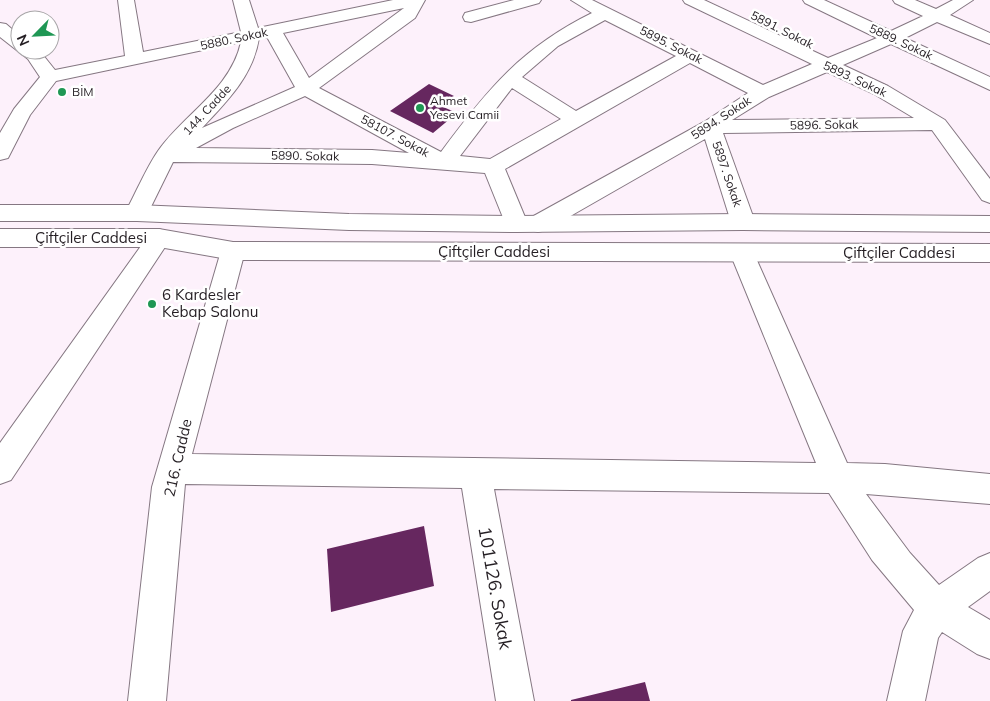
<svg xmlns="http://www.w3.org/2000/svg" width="990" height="701" font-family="Mulish,sans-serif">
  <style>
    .building { fill: #66275f }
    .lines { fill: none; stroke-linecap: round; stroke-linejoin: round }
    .minor-casing { stroke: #857782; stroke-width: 2 }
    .tertiary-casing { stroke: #857782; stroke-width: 2 }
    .minor { fill: #fff; fill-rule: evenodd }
    .tertiary { fill: #fff; fill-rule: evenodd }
    .poi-dot { fill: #1f9754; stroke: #fff; stroke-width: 2 }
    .labels { text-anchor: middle; stroke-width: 5; stroke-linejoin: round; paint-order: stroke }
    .far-street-label { font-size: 12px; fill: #241e23; stroke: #fff }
    .far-poi-label { font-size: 12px; fill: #241e23; stroke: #fff; text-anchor: start }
    .street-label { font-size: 15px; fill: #241e23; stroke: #fff }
    .poi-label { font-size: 15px; fill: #241e23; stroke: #fff; text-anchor: start }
    .near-street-label { font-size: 18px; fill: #241e23; stroke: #fff }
  </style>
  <rect width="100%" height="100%" fill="#fdf1fb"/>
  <path class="building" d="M429 84 454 96 441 106 457 113 433 133 390 111Z
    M424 526 434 586 331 612 327 549Z
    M645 682 650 701H571V700Z"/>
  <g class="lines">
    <defs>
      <path id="minor" d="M118 0H134L143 52 241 32 233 0H249L258 28 393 0H425L415 18 319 88 441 152C487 90 521 48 592 13L571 0H592L763 85 812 64 685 3 683 0H704L828 58 877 38 805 3 803 0H824L891 31 923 16 895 3 893 0H915L936 9 953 0H973L950 15 990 33V44L937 22 905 38 990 77V90L891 44 843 65 888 86 945 120 990 179V203L982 200 932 130 723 133 755 222 751 228 743 230 735 228 731 222 705 139 546 230 538 232 530 230 527 225 524 230 516 232 508 230 485 173 372 164 173 162 145 219 137 221 129 219 125 213C136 193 145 170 158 151 184 114 231 89 241 42L56 81 30 115 8 158 0 160V133L14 109 40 77 28 59 0 37V23L6 24 20 36V50H39L55 70 125 56ZM404 8 309 78 283 33ZM605 20 676 56 576 111 522 77 558 46ZM267 37 295 87 202 128C227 101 253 76 259 38ZM690 63 748 93 704 122 530 218 527 222 505 169ZM827 72 874 94 914 118 732 120 769 97ZM512 88 561 119 490 159 460 156ZM305 96 409 153 372 150 196 148 233 128Z
        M514 0H541L539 3 471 22 465 21 463 17 465 13Z
        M159 229 167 232 171 238 167 244 11 480 0 484V443L151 232Z
        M233 242 242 245 245 251 192 454 816 463 730 253 733 247 742 244 751 247 847 463 885 464 990 474V504L866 494 910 553 939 585 978 558 990 553V591L968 607 990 620V659L977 654 942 632 938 638 925 701H887L903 631 914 610 872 560 829 493 494 489 534 701H496L462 488 185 484 166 701H128L152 487 221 251 224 245Z"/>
      <path id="tertiary" d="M0 205H137L349 214 516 216 743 214 990 216V232L743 230 516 232 349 230 137 221H0Z
        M0 229H159L233 242 990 244V262L233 260 159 247H0Z"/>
    </defs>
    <use href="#minor" class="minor-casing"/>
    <use href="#tertiary" class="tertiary-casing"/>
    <use href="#minor" class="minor"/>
    <use href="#tertiary" class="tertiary"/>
  </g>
  <g class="poi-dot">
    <circle cx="62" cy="92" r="5"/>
    <circle cx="420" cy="108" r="5"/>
    <circle cx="152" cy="304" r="5"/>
  </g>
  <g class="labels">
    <g class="far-street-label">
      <text transform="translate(782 30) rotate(27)" y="4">5891. Sokak</text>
      <text transform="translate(234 39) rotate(-12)" y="4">5880. Sokak</text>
      <text transform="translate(901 42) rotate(25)" y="4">5889. Sokak</text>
      <text transform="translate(671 45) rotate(27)" y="4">5895. Sokak</text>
      <text transform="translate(855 79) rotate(25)" y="4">5893. Sokak</text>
      <text transform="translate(207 110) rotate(-47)" y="4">144. Cadde</text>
      <text transform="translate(721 118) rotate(-33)" y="4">5894. Sokak</text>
      <text transform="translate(824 125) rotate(-1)" y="4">5896. Sokak</text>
      <text transform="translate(395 136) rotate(28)" y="4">58107. Sokak</text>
      <text transform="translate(305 156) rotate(1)" y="4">5890. Sokak</text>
      <text transform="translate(727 174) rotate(71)" y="4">5897. Sokak</text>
    </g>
    <g class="far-poi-label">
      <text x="72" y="96">BİM</text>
      <text x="430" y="105">Ahmet<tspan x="430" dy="14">Yesevi Camii</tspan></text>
    </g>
    <g class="street-label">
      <text x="91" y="243">Çiftçiler Caddesi</text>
      <text x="494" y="257">Çiftçiler Caddesi</text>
      <text x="899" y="258">Çiftçiler Caddesi</text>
      <text transform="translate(178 458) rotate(-77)" y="5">216. Cadde</text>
    </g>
    <g class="poi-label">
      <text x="162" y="300">6 Kardesler<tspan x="162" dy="17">Kebap Salonu</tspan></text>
    </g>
    <g class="near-street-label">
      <text transform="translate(495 588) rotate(80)" y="6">101126. Sokak</text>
    </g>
  </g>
  <g transform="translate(35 35) rotate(246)"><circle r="24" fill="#ffffff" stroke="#a7a5a7"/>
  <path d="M0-4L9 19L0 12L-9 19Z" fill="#1f9754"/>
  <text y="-8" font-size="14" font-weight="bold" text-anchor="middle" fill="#241e23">N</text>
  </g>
</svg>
